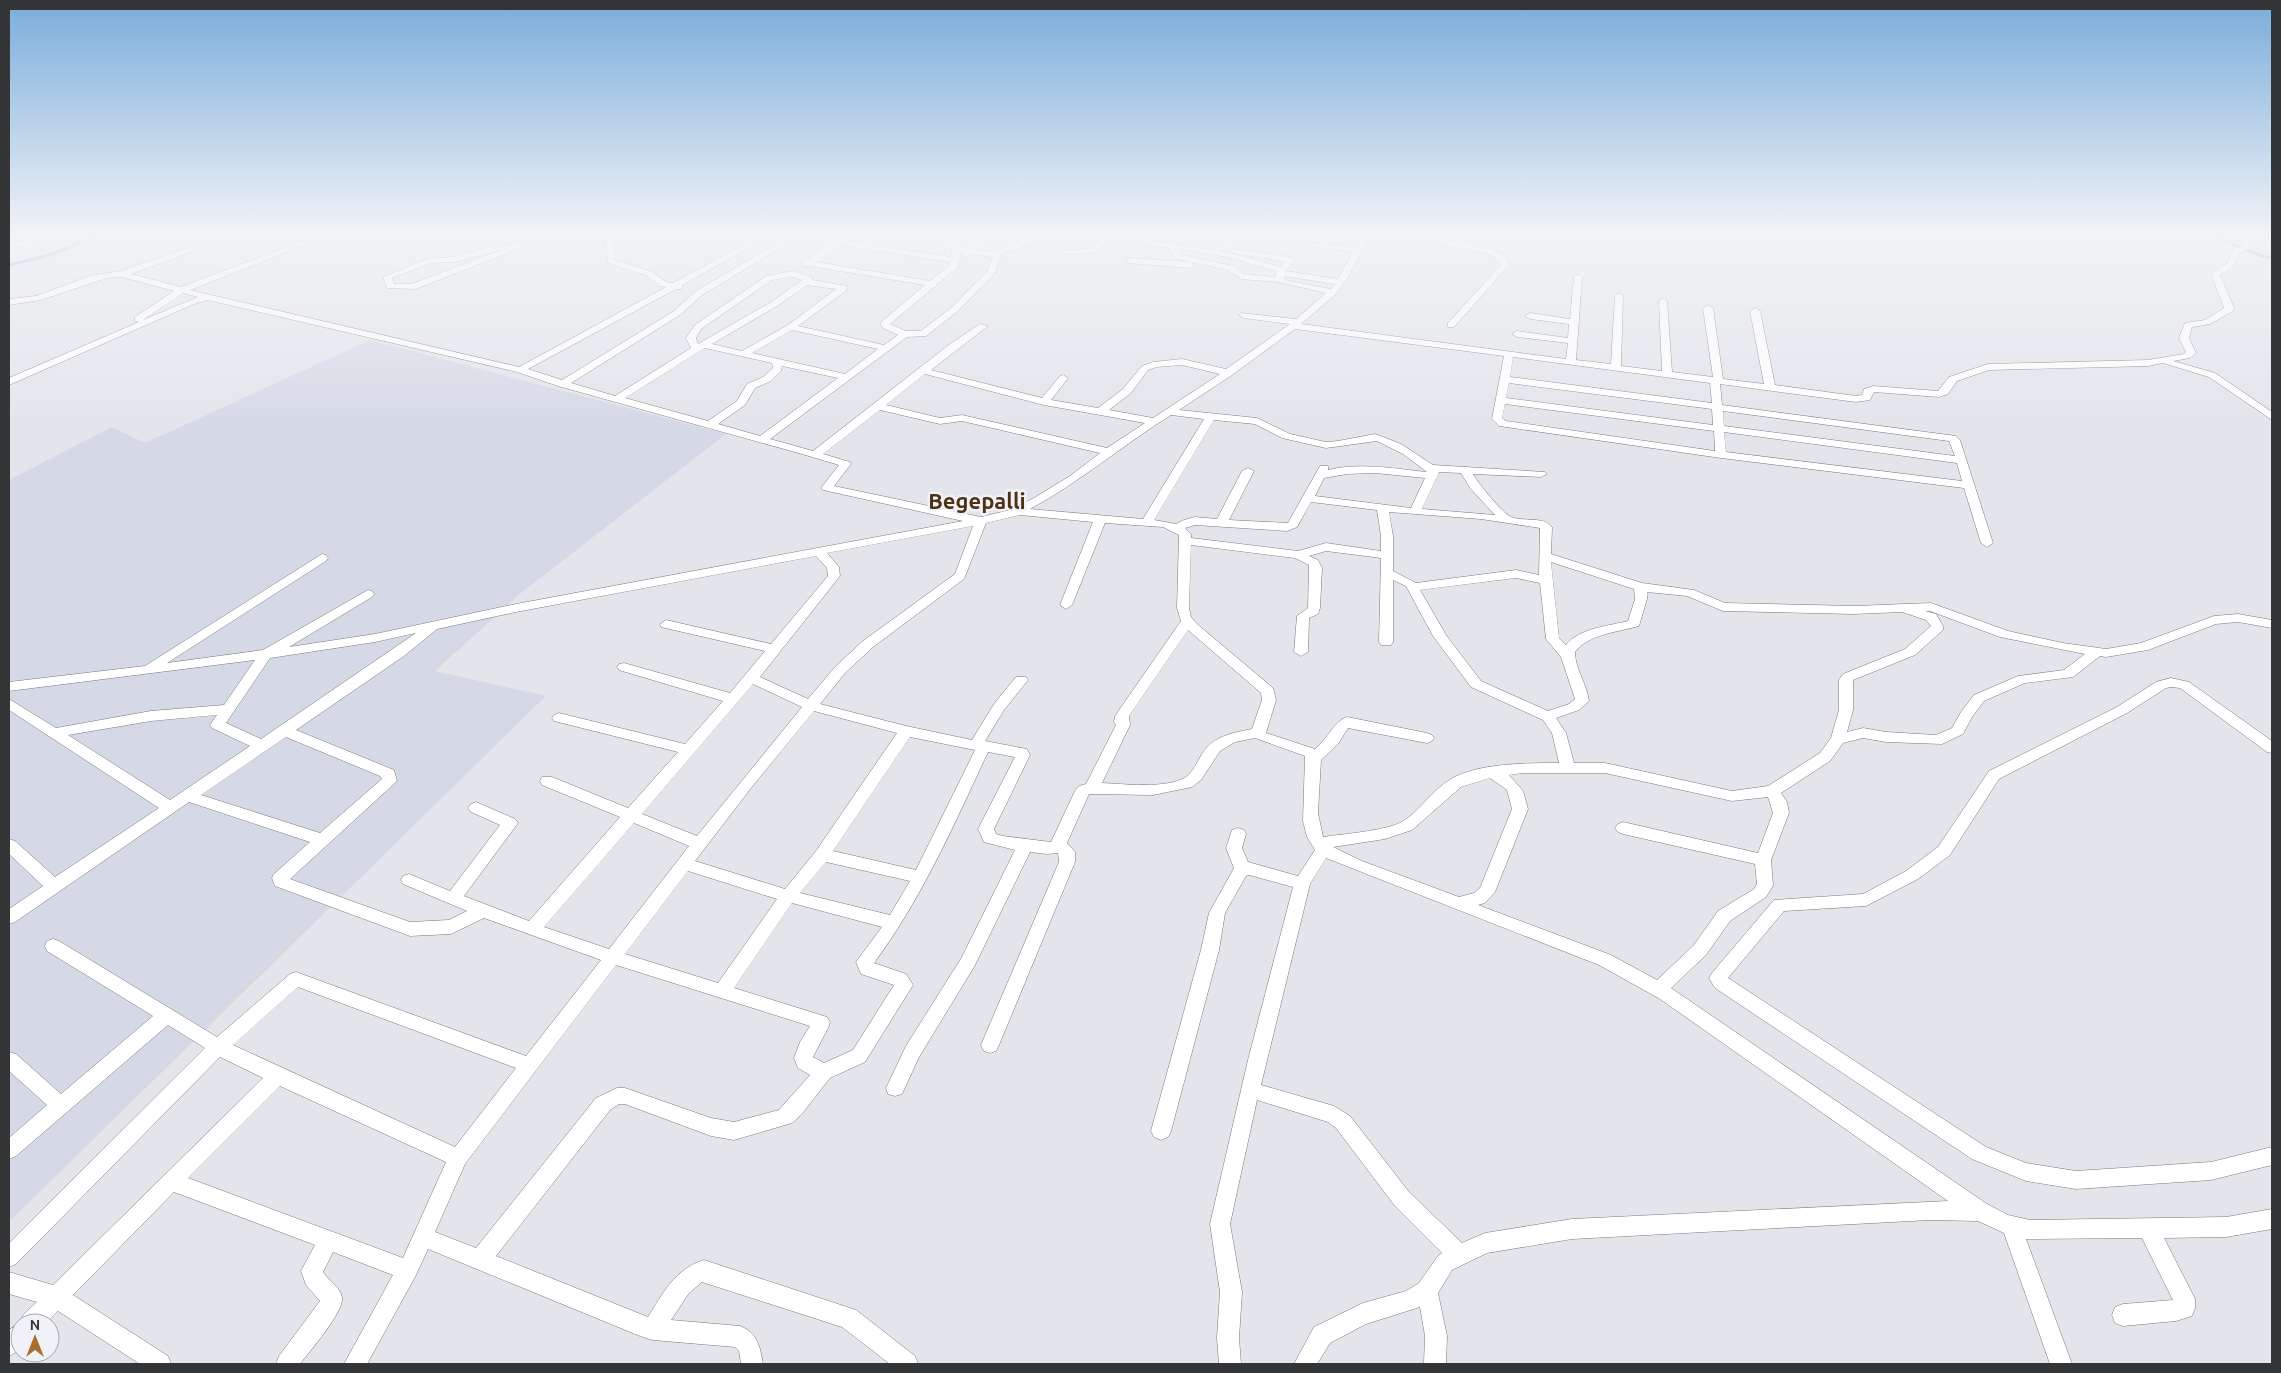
<svg xmlns="http://www.w3.org/2000/svg" width="2281" height="1373" font-family="Ubuntu,sans-serif">
  <style>
    .built { fill: #d5d9e6 }
    .lines { fill: none; stroke-linecap: round; stroke-linejoin: round }
    .stream { stroke: #72a3c8; stroke-width: 3 }
    .minor-casing { stroke: #78797f; stroke-width: 1 }
    .minor { fill: #fff; fill-rule: evenodd }
    .labels { text-anchor: middle; stroke-width: 5; stroke-linejoin: round; paint-order: stroke }
    .district-label { font-size: 22px; font-weight: bold; fill: #4c3112; stroke: #f0f2f8 }
  </style>
  <rect width="100%" height="100%" fill="#e3e5eb"/>
  <path class="built" d="M370 340 726 434 521 593 435 671 546 696 9 1222V480L112 427 145 443Z"/>
  <g class="lines">
    <path class="stream" d="M2213 233V236L2262 256 2272 258
      M9 265 50 255 102 233"/>
    <defs>
      <path id="minor" d="M85 233H95V234L91 236Z
        M230 233H243L131 274 181 287 302 241 306 243 305 245 190 290 519 367 666 287 660 286 647 276 608 263 606 247 601 233H609L614 247 615 260 653 272 666 282 673 283 765 233H776L682 285V289H676L528 369 562 380 674 311 696 291 795 233H806L702 295 680 315 571 383 615 396 691 348 686 338 695 325 766 276 793 271 812 277V280L847 286V290L798 326 884 345 898 335 883 328 880 323 925 285 810 266 803 267 802 265 805 261 844 233H854L845 241 951 257 953 250 944 242 911 233C923 233 940 233 951 239 958 243 959 247 968 248L984 233H993L976 249 993 252 1003 246 1016 244 1023 238 1038 233H1072L1115 235 1214 250C1247 222 1276 236 1313 243 1327 245 1342 245 1356 246L1363 233H1371L1347 279 1336 294 1301 324 1566 359 1568 343 1517 337 1512 334 1517 331 1568 338 1569 324 1530 319 1525 316 1530 313 1570 319 1574 277 1578 274 1582 277 1576 360 1611 364 1615 296 1619 293 1623 296 1621 366 1662 371 1659 301 1663 298 1667 301 1672 372 1713 377 1703 308 1708 305 1713 308 1723 379 1764 384 1750 311 1755 308 1760 311 1775 385 1856 396 1862 395 1864 389 1873 386 1938 391 1949 377 1988 364 2148 360 2184 354 2186 352 2179 338 2185 323 2205 320 2224 308 2211 274 2227 263 2233 251 2244 244 2245 233H2253L2254 240 2251 247 2239 254 2233 267 2220 275 2234 308 2233 311 2210 324 2192 327 2189 338 2196 353 2190 358 2173 361 2215 373 2272 412V420L2209 377 2163 363 2148 366 1989 370 1957 381 1948 394 1939 397 1874 392 1870 400 1856 402 1720 384 1722 405 1956 436 1960 440 1993 543 1987 547 1981 543 1964 488 1721 458 1499 426 1492 419 1504 356 1295 329 1232 375 1179 410 1257 418 1290 434 1326 442 1338 441 1375 434 1401 444 1433 465 1545 472 1547 474 1541 477 1473 474C1478 483 1502 513 1511 517 1524 522 1543 516 1552 527L1551 554 1642 583 1694 590 1725 603 1854 606 1931 603 2008 631 2063 643 2106 649 2141 643 2214 616 2238 614 2272 620V628L2238 622 2216 624 2148 650 2106 657 2100 656 2073 677 2025 683 1984 701 1972 717 1963 734 1942 744 1886 742 1863 738 1843 743 1830 761 1781 793 1787 802 1789 813 1771 860 1773 885 1771 889 1766 897 1730 921 1706 955 1671 988 1987 1204 2008 1215 2030 1220 2226 1217 2272 1209V1229L2226 1237 2164 1238 2195 1299V1308L2192 1316 2176 1321 2123 1326 2115 1323 2112 1315 2115 1307 2123 1304 2173 1300 2142 1238 2026 1239 2072 1364H2050L2004 1233 1978 1221 1930 1220 1572 1239 1487 1253 1452 1270 1438 1293 1447 1336 1446 1364H1424L1425 1336 1420 1307 1366 1324 1330 1343 1317 1364H1294L1314 1327 1363 1303 1406 1291 1419 1283 1438 1256 1442 1253 1395 1206 1336 1128 1328 1122 1257 1100 1230 1224 1242 1292 1239 1338 1241 1364H1219L1217 1338 1220 1292 1210 1224 1248 1060 1293 887 1249 875 1246 876 1225 913 1219 950 1171 1131 1168 1137 1161 1140 1154 1137 1151 1131 1201 950 1209 913 1234 868 1226 848 1232 830 1238 828 1244 830 1246 834 1242 848 1248 862 1298 876 1315 850 1307 837 1303 821 1305 756 1255 738 1235 742 1220 751 1201 780 1192 787 1153 795 1089 794 1067 843 1075 852V862L999 1045 996 1051 990 1053 984 1051 981 1045 1059 862 1058 853 1047 854 1030 852 974 967 919 1057 902 1094 895 1096 888 1094 886 1088 906 1046 962 957 1015 850 984 842 978 829 1015 757 988 752C954 825 922 898 874 963L906 974 913 985 865 1062 830 1078 801 1115 792 1123 734 1140 711 1136 625 1104H619L610 1110 496 1256 648 1317C663 1293 675 1269 704 1260L856 1310 915 1356 918 1364H890L842 1327 702 1282 689 1293 671 1320 740 1326C758 1333 760 1347 763 1364H741L739 1351 735 1347 653 1340 640 1336 428 1249 415 1277 367 1364H344L393 1275 333 1252 323 1272C328 1280 340 1287 342 1297 345 1311 309 1352 300 1364H276L279 1356 320 1301 306 1285 301 1271 315 1245 174 1192 73 1295 168 1356 171 1364H140L58 1311 46 1323H20L23 1315 37 1302 9 1294V1272L53 1285 263 1078 220 1057 16 1264 9 1267V1243L205 1048 168 1025 16 1156 9 1159V1138L47 1105 9 1071V1052L16 1054 61 1094 153 1016 47 951 45 946 47 941 53 939 59 941 217 1037 290 974 296 972 526 1056 601 960 484 918 451 934 410 936 275 886 272 878 274 874 310 842 189 802 15 922 9 924V909L43 886 9 854V839L15 841 55 877 159 808 9 710V699L56 728 151 711 224 705 255 660 9 691V682L145 666 322 554 326 555 328 558 326 561 167 663 263 650 368 590 372 591 374 594 372 597 289 647 375 634 516 604 963 521 823 490 821 488 839 465 802 454 558 386 517 372 208 300 194 304 9 385V378L139 322 135 321V317L174 291 122 277 107 278 41 300 9 305V299L36 296 90 276 121 271ZM1042 237 1101 239 1090 249 1062 250V254H1065L1095 253 1110 239 1169 248 1176 259 1228 270 1241 279 1278 282 1326 293 1296 319 1241 313 1239 315 1244 318 1290 324 1226 369 1182 359 1153 362 1142 366 1123 389 1098 408 1051 400 1068 378 1063 375 1060 376 1042 398 931 370 988 326 980 324 950 344 813 451 770 439 907 337 926 336 958 311 995 273 1001 254C1007 251 1013 251 1020 248 1027 246 1033 240 1042 237ZM1250 237 1275 238 1313 247 1353 251 1338 279 1286 271 1295 260 1291 257 1234 249 1230 251 1234 253 1285 262 1280 267 1223 251 1230 245ZM839 245 950 262V265L930 281 816 262ZM1177 249 1222 256 1277 271 1275 277 1243 274 1234 266 1182 255ZM961 252 966 257 971 254 992 257 988 270 952 307 921 331H906L890 324 957 268ZM1284 276 1335 284 1331 289 1285 280ZM793 277 802 280 771 302 698 344 696 338 701 329 772 280ZM807 285 836 289 788 325 742 351 712 344 777 306ZM183 293 198 297 143 320ZM792 330 878 349 845 374 752 353ZM705 348 772 363 773 368 763 377 747 384 737 401 708 421 625 398ZM1513 357 1710 383 1712 403 1510 377ZM1182 365 1220 374 1153 418 1109 410 1131 393 1148 370 1157 367ZM782 366 838 378 760 436 718 424 745 405 755 388 771 381 781 371ZM925 374 1044 405 1145 423 1107 448 962 415 940 418 886 405ZM1509 383 1712 409 1713 425 1506 398ZM1505 404 1714 431 1715 451 1506 421 1502 418ZM880 410 940 424 962 421 1100 453 1070 476 1034 498 1010 510 981 517 834 486 851 464 850 462 823 454ZM1723 411 1949 441 1955 456 1724 426ZM1171 415 1204 419 1143 519 1030 509C1080 482 1123 445 1171 415ZM1214 420 1255 424 1282 438 1326 448 1377 441 1403 454 1427 472C1395 469 1361 462 1328 470V466H1320L1288 523 1229 520 1254 471 1248 468 1242 471 1217 519 1195 517 1184 520 1176 524 1154 520ZM1724 432 1957 463 1962 481 1726 452ZM1439 472 1461 473 1470 488 1495 515 1422 509ZM1375 473 1425 478 1411 508 1315 496 1324 478 1347 474ZM1311 502 1377 510 1381 536V551L1326 543 1298 551 1191 538V534L1185 528 1195 525 1287 531 1297 527ZM1389 512 1481 519 1540 528 1539 575 1516 570 1416 583 1393 571V536ZM1020 515 1093 522 1060 605 1066 609 1072 605 1105 523 1163 527 1179 535 1177 608 1181 621 1115 716 1114 722 1116 725 1086 784 1079 786 1075 791 1051 842 1003 836 996 834 994 829 1030 755 1027 749 985 741 1004 710 1028 680 1026 677H1016L994 704 972 740 906 726 820 704 845 673 873 647 964 579 986 523ZM973 526 955 574 863 641 835 667 808 699 760 677 840 576 839 567 827 553ZM1191 545 1295 558 1309 565 1308 608 1297 616 1294 652 1301 656 1308 652 1309 618 1318 614 1320 608 1322 568 1318 560 1309 556 1326 551 1381 558 1379 642 1381 645H1391L1393 642V580L1406 586 1433 636 1471 687 1543 720 1552 733 1559 763C1528 763 1478 763 1451 779 1432 790 1420 811 1402 822 1385 831 1343 834 1323 837L1318 813 1321 760 1338 744 1348 728 1427 743 1432 741 1434 738 1432 735 1427 733 1347 717C1334 721 1327 740 1315 749L1266 733 1276 700 1273 688 1197 624 1191 617 1189 608ZM816 556 827 568 828 576 771 644 666 620 660 624 661 627 765 651 730 693 624 663 619 664 617 667 619 670 723 701 685 744 559 713 554 715 552 718 554 721 678 752 628 808 552 777H542L540 781 542 785 620 817 529 921 464 896 518 823 515 819 476 802 471 804 468 808 471 812 500 825 450 891 409 874 403 876 401 880 403 884 467 911 449 920 410 922 290 879 397 781 394 770 296 730 404 656 437 629 516 612ZM1551 562 1634 589 1635 599 1628 621C1609 626 1579 628 1566 645L1559 638ZM1516 578 1540 583 1546 639 1561 657 1575 699 1569 704 1548 711 1481 681 1446 635 1420 590ZM1647 592 1687 596 1723 611 1854 614 1902 612 1926 620 1931 626 1905 649 1843 674 1839 680V710L1831 738 1820 753 1768 786 1732 791 1605 763H1574L1566 733 1556 718 1579 710 1589 701C1587 684 1575 669 1575 652 1588 634 1619 632 1639 626L1647 599ZM1925 611H1930L2000 637 2085 654 2064 670 2018 676 1974 695 1961 712 1952 728 1936 735 1886 732 1863 728 1847 732 1853 710V680L1915 655 1943 630V626L1936 614ZM1188 630 1261 693 1262 700 1252 729C1232 733 1213 736 1202 754 1197 762 1194 771 1186 777 1169 789 1123 784 1102 783L1130 725 1129 716ZM416 633 261 739 226 723 270 658 375 642ZM753 684 802 707 697 836 642 814ZM814 711 897 733 816 851 785 889 695 861 751 788ZM217 715 210 725 212 728 250 746 170 800 68 735 151 721ZM286 737 380 776 382 779 320 833 201 795ZM910 737 975 750 916 870 833 851ZM1523 773H1605L1732 801 1768 797 1773 813 1758 853 1623 822 1618 824 1615 828 1618 832 1623 834 1755 864 1757 884 1754 889 1718 911 1694 945 1657 980 1611 955 1478 905 1485 903 1495 892 1528 809 1523 791 1509 775ZM1490 778 1507 790 1512 809 1480 888 1474 893 1459 897 1362 861 1333 847 1385 839 1412 830 1461 787ZM634 823 689 846 609 949 544 927ZM1326 858 1599 965 1660 999 1948 1201 1572 1219 1485 1233 1462 1243 1409 1192 1350 1116 1334 1106 1261 1085 1310 884ZM826 862 910 881 890 915 800 893ZM688 871 777 899 718 983 625 954ZM792 903 882 927 856 962 861 974 894 985 853 1050 824 1063 813 1057 829 1026 830 1022 827 1017 734 988ZM616 965 810 1026 800 1042 794 1058 798 1068 810 1075 779 1110 734 1122 711 1118 625 1088H617L596 1098 476 1248 435 1232 465 1164ZM298 987 516 1068 455 1147 233 1045ZM280 1086 446 1162 403 1258 188 1178Z
        M547 233H560L415 289 387 288 383 277 427 259 453 257 485 248 522 243ZM501 250 411 284H394L392 278 431 263 454 262Z
        M1385 233C1409 233 1485 243 1503 255 1507 258 1508 261 1509 265L1454 327H1448V323L1501 265 1498 259 1486 253Z
        M9 238 36 247 37 249 33 251 9 243Z
        M1131 258 1190 262 1194 265 1190 268 1128 263 1127 261Z
        M2171 678 2189 682 2272 741V753L2267 752 2180 688 2171 687 2166 688 2127 713 1999 779 1950 855 1918 879 1866 906 1784 911 1728 978 1986 1147 2026 1163 2076 1171 2211 1162 2272 1147V1165L2211 1180 2076 1189 2026 1181 1972 1159 1715 988 1709 978 1712 973 1774 900 1863 894 1906 871 1938 847 1989 771 2117 707 2156 682Z
        M20 1323V1350L9 1356V1330Z"/>
    </defs>
    <use href="#minor" class="minor-casing"/>
    <use href="#minor" class="minor"/>
  </g>
  <linearGradient id="sky" x2="0" y2="1"><stop stop-color="#79addb"/><stop offset="0.55" stop-color="#f2f3f6"/><stop offset="1" stop-color="#f2f3f6" stop-opacity="0"/></linearGradient>
  <rect width="2281" height="426" fill="url(#sky)"/>
  <g class="labels">
    <g class="district-label">
      <text x="977" y="509">Begepalli</text>
    </g>
  </g>
  <rect width="2281" height="1373" fill="none" stroke="#343537" stroke-width="20"/>
  <g transform="translate(35 1338)"><circle r="24" fill="#f0f2f8" stroke="#a5a6ab"/>
  <path d="M0-4L9 19L0 12L-9 19Z" fill="#a86f2e"/>
  <text y="-8" font-size="14" font-weight="bold" text-anchor="middle" fill="#343537">N</text>
  </g>
</svg>
